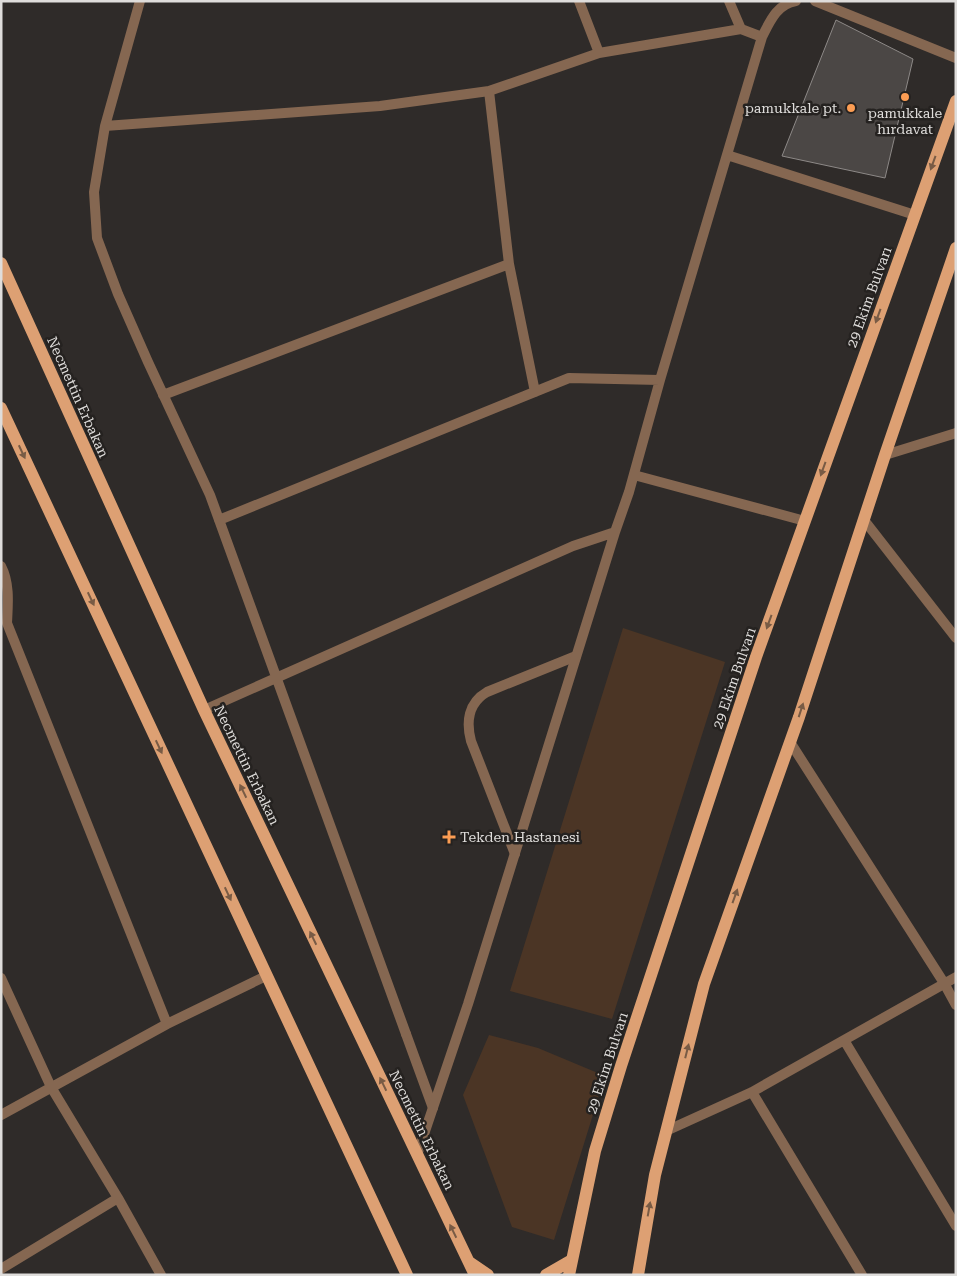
<svg xmlns="http://www.w3.org/2000/svg" width="957" height="1276" font-family="'Roboto Serif',serif">
  <style>
    .green { fill: #4b3525 }
    .building { fill: #4b4745; stroke: #8d8987 }
    .lines { fill: none; stroke-linecap: round; stroke-linejoin: round }
    .service { stroke: #856751; stroke-width: 10 }
    .pedestrian { stroke: #856751; stroke-width: 10 }
    .minor { stroke: #856751; stroke-width: 10 }
    .primary { stroke: #dda073; stroke-width: 12 }
    .oneway { fill: #785b45 }
    .poi-dot { fill: #fc9d53; stroke: #252220; stroke-width: 2 }
    .labels { text-anchor: middle; stroke-width: 5; stroke-linejoin: round; paint-order: stroke }
    .poi-label { font-size: 14px; fill: #dfdddb; stroke: #252220; text-anchor: end }
    .street-label { font-size: 14px; fill: #dfdddb; stroke: #252220 }
  </style>
  <rect width="100%" height="100%" fill="#2f2b29"/>
  <path class="green" d="M623 628 725 662 612 1019 510 991Z
    M489 1035 538 1048 605 1076 554 1240 512 1227 463 1095Z"/>
  <path class="building" d="M836 20 913 59 885 178 782 156Z"/>
  <g class="lines">
    <path class="service" d="M515 854 471 741C466 722 468 703 487 692L576 656"/>
    <path class="pedestrian" d="M406 1034 433 1108"/>
    <path class="minor" d="M140 1 105 126 94 192 97 238 118 294 148 362 210 495 406 1034
      M579 1 599 53
      M815 1 956 58
      M741 29 762 37
      M489 91 509 264 535 392
      M105 126 380 106 489 91 599 53 741 29 729 1
      M727 155 915 215
      M163 395 509 264
      M885 455 956 433
      M634 475 805 521
      M219 520 569 378 660 380
      M864 520 956 638
      M1 566C10 583 8 604 7 623L167 1024
      M204 710 573 546 615 532 629 492 660 380 762 37C770 21 777 4 796 1
      M790 742 944 983 956 1005
      M1 978 51 1087 118 1198 161 1275
      M844 1040 956 1226
      M752 1092 862 1275
      M1 1115 167 1024 266 976
      M666 1131 752 1092 956 977
      M417 1155 468 1004 615 532
      M1 1269 118 1198"/>
    <path class="primary" d="M1 263 204 710 475 1275
      M1 408 407 1275
      M469 1262 488 1275
      M546 1275 572 1260
      M569 1275 595 1151 621 1066 756 657 956 101
      M638 1275 655 1175 704 984 799 717 885 455 956 248"/>
  </g>
  <defs><path id="oneway-solid" d="M-6-.8H1V-3.2L6.5 0L1 3.2V.8H-6Z" transform="scale(1.25)"/></defs>
  <g class="oneway">
    <use href="#oneway-solid" transform="translate(933 163) rotate(110)"/>
    <use href="#oneway-solid" transform="translate(878 316) rotate(110)"/>
    <use href="#oneway-solid" transform="translate(22 452) rotate(65)"/>
    <use href="#oneway-solid" transform="translate(823 469) rotate(110)"/>
    <use href="#oneway-solid" transform="translate(91 599) rotate(65)"/>
    <use href="#oneway-solid" transform="translate(769 622) rotate(110)"/>
    <use href="#oneway-solid" transform="translate(801 710) rotate(-72)"/>
    <use href="#oneway-solid" transform="translate(159 747) rotate(65)"/>
    <use href="#oneway-solid" transform="translate(243 791) rotate(-116)"/>
    <use href="#oneway-solid" transform="translate(228 894) rotate(65)"/>
    <use href="#oneway-solid" transform="translate(735 896) rotate(-70)"/>
    <use href="#oneway-solid" transform="translate(313 938) rotate(-116)"/>
    <use href="#oneway-solid" transform="translate(687 1051) rotate(-76)"/>
    <use href="#oneway-solid" transform="translate(383 1084) rotate(-116)"/>
    <use href="#oneway-solid" transform="translate(649 1209) rotate(-80)"/>
    <use href="#oneway-solid" transform="translate(453 1231) rotate(-116)"/>
  </g>
  <g class="poi-dot">
    <circle cx="905" cy="97" r="5"/>
    <circle cx="851" cy="108" r="5"/>
    <path d="M446.5 829.5h5v5h5v5h-5v5h-5v-5h-5v-5h5z"/>
  </g>
  <g class="labels">
    <g class="poi-label">
      <text x="841" y="113">pamukkale pt.</text>
      <text x="905" y="118" text-anchor="middle">pamukkale<tspan x="905" dy="16">hırdavat</tspan></text>
      <text x="460" y="842" text-anchor="start">Tekden Hastanesi</text>
    </g>
    <g class="street-label">
      <text transform="translate(869 297) rotate(-70)" y="5">29 Ekim Bulvarı</text>
      <text transform="translate(78 397) rotate(66)" y="5">Necmettin Erbakan</text>
      <text transform="translate(734 678) rotate(-71)" y="5">29 Ekim Bulvarı</text>
      <text transform="translate(247 765) rotate(64)" y="5">Necmettin Erbakan</text>
      <text transform="translate(607 1063) rotate(-72)" y="5">29 Ekim Bulvarı</text>
      <text transform="translate(422 1130) rotate(64)" y="5">Necmettin Erbakan</text>
    </g>
  </g>
  <rect width="957" height="1276" fill="none" stroke="#dfdddb" stroke-width="5"/>
</svg>
